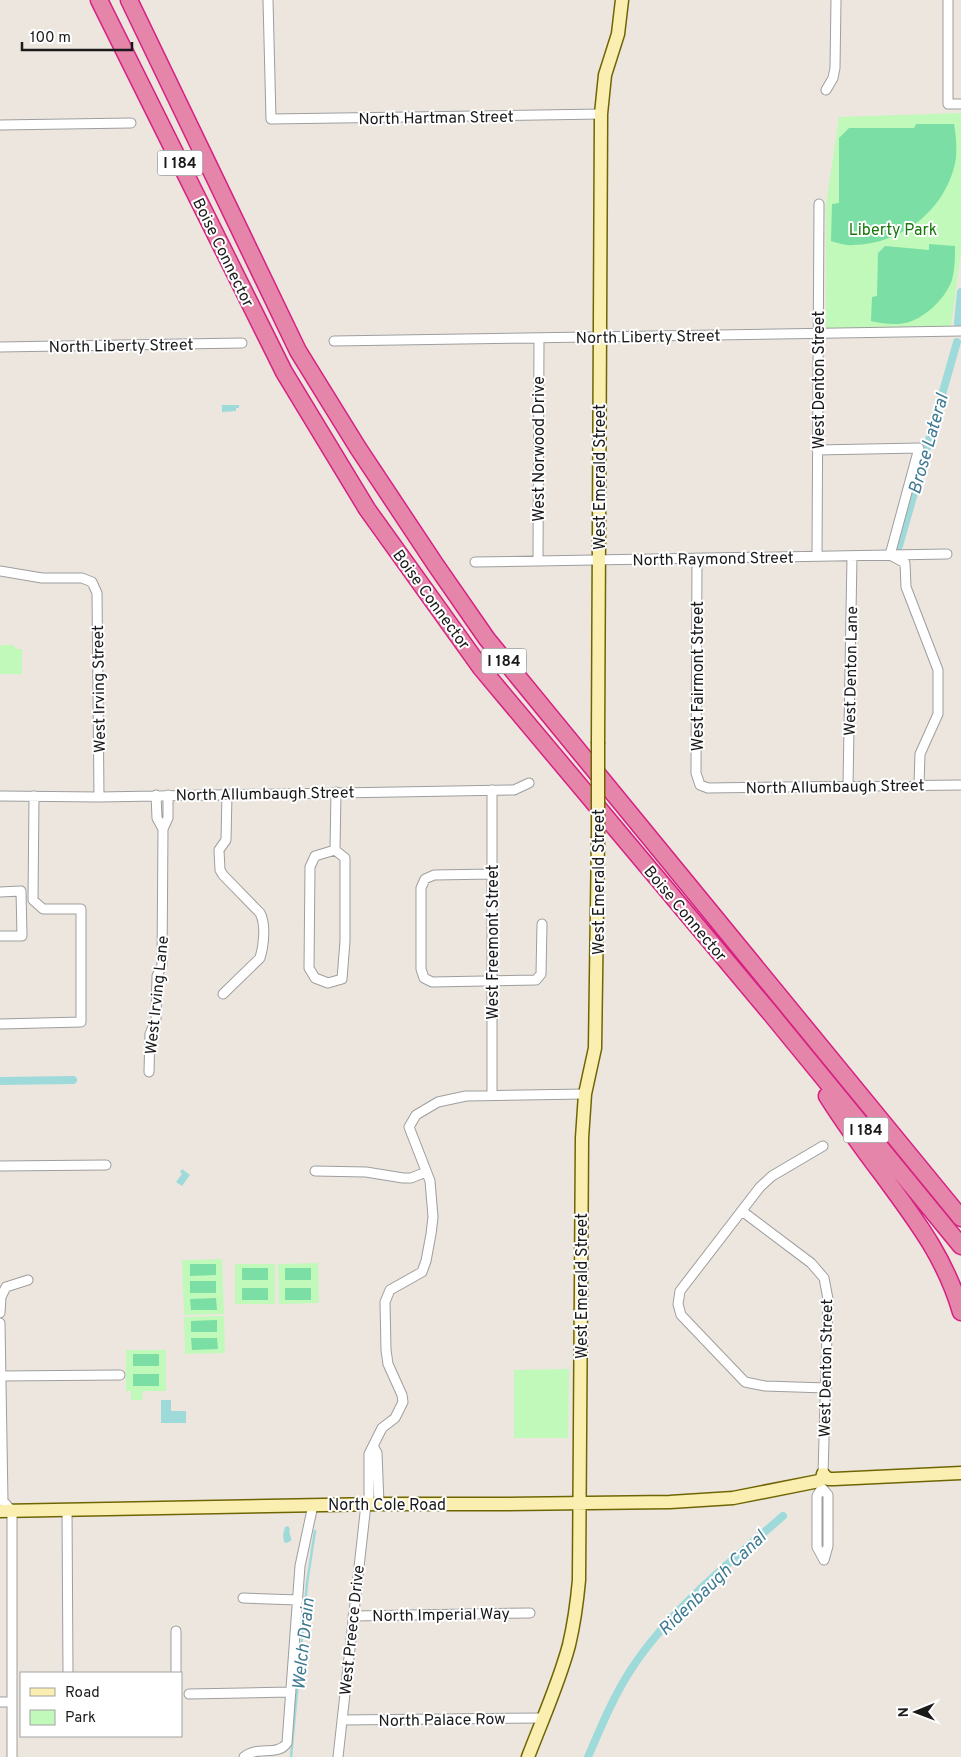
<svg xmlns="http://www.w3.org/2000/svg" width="961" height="1757" font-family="Overpass,sans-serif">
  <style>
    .park { fill: #c1f9ba }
    .pitch { fill: #7bdea4 }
    .water { fill: #9fdadb }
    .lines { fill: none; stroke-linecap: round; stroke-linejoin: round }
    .stream { stroke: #9fdadb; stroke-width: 2.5 }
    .canal { stroke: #9fdadb; stroke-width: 8 }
    .minor-casing { stroke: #9e9e9e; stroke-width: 11 }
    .secondary-casing { stroke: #6f6603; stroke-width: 15 }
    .motorway-casing { stroke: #d62183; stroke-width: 19 }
    .minor { stroke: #fff; stroke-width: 9 }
    .secondary { stroke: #faefb0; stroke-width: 12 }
    .motorway { stroke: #e685aa; stroke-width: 16 }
    .secondary-bridge-casing { stroke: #6f6603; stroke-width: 15; stroke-linecap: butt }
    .secondary-bridge { stroke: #faefb0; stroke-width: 12 }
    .labels { text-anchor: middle; stroke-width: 4; stroke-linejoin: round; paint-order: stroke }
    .shield { fill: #fff; stroke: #5f5f5f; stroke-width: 1 }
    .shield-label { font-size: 15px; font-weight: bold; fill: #1a1a1a }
    .street-label { font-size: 16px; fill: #1a1a1a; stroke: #fff }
    .park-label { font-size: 16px; fill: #16770a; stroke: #fff }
    .water-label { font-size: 18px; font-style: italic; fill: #3f7a93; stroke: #fff }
  </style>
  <rect width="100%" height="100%" fill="#ede6df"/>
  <path class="park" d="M961 113V253L951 326 826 329V205L839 117Z
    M0 645H14L15 649H22V674H0Z
    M222 1259 224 1314 184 1315 182 1260Z
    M318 1263 319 1303 279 1304 278 1264Z
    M235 1264H275V1304H235Z
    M224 1316 225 1353 185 1354 184 1317Z
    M126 1350H166V1391H143L142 1400H131V1391H126Z
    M569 1369 568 1438H514V1370Z"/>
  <path class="pitch" d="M916 124H954C956 135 957 147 956 158 948 208 903 244 853 245 846 246 838 243 831 241L832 204 839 203V138L849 128H914Z
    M929 244 955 246C955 257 955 269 952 280 946 297 929 314 912 321 899 326 884 324 871 321L872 297 877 296 878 253 885 246 929 250Z
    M190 1264H216V1275L190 1276Z
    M242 1268H268V1280H242Z
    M285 1268H311V1280H285Z
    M190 1281H216V1293H190Z
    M242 1288H268V1300H242Z
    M285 1288H311V1300H285Z
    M216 1298 217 1310H191L190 1299Z
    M217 1320V1332H191V1321Z
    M191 1338H217L218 1349 192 1350Z
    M133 1354H159V1366H133Z
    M133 1374H159V1386H133Z"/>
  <path class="water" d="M222 405H239V408H236V411L222 412Z
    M182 1169 190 1175 182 1186 176 1182 182 1174 180 1172Z
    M161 1400H171V1411H186V1423H161Z
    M288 1526 290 1529C288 1534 292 1536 291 1541L286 1543 284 1542 283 1535 285 1527Z"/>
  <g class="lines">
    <path class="stream" d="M291 1757 307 1583 315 1531"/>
    <path class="canal" d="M958 323 961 292
      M899 546 957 342
      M0 1081 73 1080
      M588 1757C601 1727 614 1695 632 1668 671 1609 730 1562 783 1516"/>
    <defs>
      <path id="minor" d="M268 0 271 119 601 114
        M948 0V104H961
        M826 90 833 78 835 68 836 0
        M0 125 131 123
        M334 341 961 331
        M0 347 242 343
        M817 450 919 448 890 555 905 563 906 587 938 670V714L920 754 919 785
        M817 556 819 204
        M697 558 696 773 700 785 708 788 961 785
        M538 560 539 338
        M475 562 947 554
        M0 571 42 578H82L92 582 97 593 99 797
        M848 786 852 556
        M156 795 157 818 163 829 168 818V795
        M0 796 99 797 514 790 529 783
        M335 850 345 858V941L342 979 328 983 315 978 309 968 310 867 315 856Z
        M335 850 336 792
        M493 874 434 875 425 879 421 888V969L424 978 432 982 536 980 541 974 542 924
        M0 892 21 891 22 936H0
        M223 994 260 958C264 945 266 924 260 913L223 875 220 870 219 850 226 840 227 794
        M0 1024 81 1022V909H43L33 900 34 796
        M149 1072 150 1034 156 1019 157 976 162 965 163 829
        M492 1095V790
        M823 1146 772 1176 760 1187 680 1291 678 1304 681 1315 745 1382 765 1386 826 1388
        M0 1166 106 1165
        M315 1171 366 1172 403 1178H411L426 1172
        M742 1211 811 1263 824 1278 828 1299 823 1474
        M0 1313 1 1297 6 1287 28 1280
        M0 1323 3 1501 12 1511V1757
        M1 1376 120 1375
        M373 1446 382 1428 395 1418 403 1402 402 1395 388 1364 386 1350 385 1302 390 1290 422 1272 426 1261 431 1234 433 1217 430 1181 409 1127 416 1115 438 1102 466 1096 585 1094
        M822 1488 828 1495V1546L824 1560 817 1547V1496Z
        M369 1504V1454L373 1446 377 1453 379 1504
        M67 1509 68 1673
        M243 1598 298 1600
        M353 1616 530 1613
        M176 1631V1673
        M189 1694 291 1692
        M0 1702H12
        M342 1720 543 1718
        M244 1757C258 1745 277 1757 287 1743L300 1566 313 1505
        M338 1757 366 1504"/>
      <path id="secondary" d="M598 742 601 114 605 75 618 34 622 0
        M823 1474 828 1479H834L961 1473
        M0 1511 379 1504H508L670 1502 733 1498 819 1481 822 1479 823 1474
        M528 1757C542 1720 559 1683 569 1645 574 1624 577 1602 579 1580L582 1138 585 1094 595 1048 598 838"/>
      <path id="motorway" d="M99 0 284 372 367 509 481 668 771 1014 961 1246
        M129 0 298 351 358 448 435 564 487 639 961 1218
        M827 1096C844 1123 863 1149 882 1174 915 1219 945 1257 961 1312"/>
    </defs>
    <use href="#minor" class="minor-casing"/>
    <use href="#secondary" class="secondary-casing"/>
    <use href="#motorway" class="motorway-casing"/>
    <use href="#minor" class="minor"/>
    <use href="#secondary" class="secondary"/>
    <use href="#motorway" class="motorway"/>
    <defs>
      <path id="secondary-bridge" d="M598 838V742"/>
    </defs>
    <use href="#secondary-bridge" class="secondary-bridge-casing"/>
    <use href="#secondary-bridge" class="secondary-bridge"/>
  </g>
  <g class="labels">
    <g class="shield">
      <rect x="157.5" y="150.5" width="45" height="25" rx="4"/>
      <rect x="481.5" y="648.5" width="45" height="25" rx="4"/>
      <rect x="843.5" y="1117.5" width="45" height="25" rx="4"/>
    </g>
    <g class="shield-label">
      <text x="180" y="168">I 184</text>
      <text x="504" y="666">I 184</text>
      <text x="866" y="1135">I 184</text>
    </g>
    <g class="street-label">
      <text transform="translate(436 117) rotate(-1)" y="6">North Hartman Street</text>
      <text transform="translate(224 252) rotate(64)" y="6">Boise Connector</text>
      <text transform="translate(648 336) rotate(-1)" y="6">North Liberty Street</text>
      <text transform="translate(121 345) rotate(-1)" y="6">North Liberty Street</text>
      <text transform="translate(818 380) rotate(-90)" y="6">West Denton Street</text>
      <text transform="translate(538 449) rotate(-90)" y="6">West Norwood Drive</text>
      <text transform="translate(599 477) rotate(-90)" y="6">West Emerald Street</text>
      <text transform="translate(713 558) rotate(-1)" y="6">North Raymond Street</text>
      <text transform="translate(432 599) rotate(54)" y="6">Boise Connector</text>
      <text transform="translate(850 671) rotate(-89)" y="6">West Denton Lane</text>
      <text transform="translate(697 676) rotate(-90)" y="6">West Fairmont Street</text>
      <text transform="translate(98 689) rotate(-91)" y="6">West Irving Street</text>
      <text transform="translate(835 786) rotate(-1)" y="6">North Allumbaugh Street</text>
      <text transform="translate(265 793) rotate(-1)" y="6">North Allumbaugh Street</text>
      <text transform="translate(598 882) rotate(-90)" y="6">West Emerald Street</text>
      <text transform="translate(686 913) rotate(50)" y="6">Boise Connector</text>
      <text transform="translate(492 942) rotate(-90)" y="6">West Freemont Street</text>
      <text transform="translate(156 995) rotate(-84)" y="6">West Irving Lane</text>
      <text transform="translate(581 1286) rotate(-90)" y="6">West Emerald Street</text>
      <text transform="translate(825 1368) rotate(-89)" y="6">West Denton Street</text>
      <text x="387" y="1510">North Cole Road</text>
      <text transform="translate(441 1614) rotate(-1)" y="6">North Imperial Way</text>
      <text transform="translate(351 1630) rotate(-84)" y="6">West Preece Drive</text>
      <text transform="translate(442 1719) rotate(-1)" y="6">North Palace Row</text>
    </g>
    <g class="park-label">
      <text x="893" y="235">Liberty Park</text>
    </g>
    <g class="water-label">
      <text transform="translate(928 444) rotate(-74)" y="6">Brose Lateral</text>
      <text transform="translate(712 1583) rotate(-44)" y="6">Ridenbaugh Canal</text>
      <text transform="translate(303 1644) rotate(-84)" y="6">Welch Drain</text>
    </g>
  </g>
  <rect x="20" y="1672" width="162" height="65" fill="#ffffff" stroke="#a3a3a3"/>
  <rect x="30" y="1688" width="25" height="8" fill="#faefb0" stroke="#a3a3a3"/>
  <text x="65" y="1697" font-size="15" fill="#1a1a1a">Road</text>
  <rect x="30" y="1710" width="25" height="15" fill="#c1f9ba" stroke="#a3a3a3"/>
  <text x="65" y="1722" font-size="15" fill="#1a1a1a">Park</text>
  <g transform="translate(916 1712) rotate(269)" stroke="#ffffff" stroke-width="4" paint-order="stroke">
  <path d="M0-4L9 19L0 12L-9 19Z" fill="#1a1a1a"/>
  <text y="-8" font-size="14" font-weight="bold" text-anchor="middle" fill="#1a1a1a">N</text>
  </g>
  <path d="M22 42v8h110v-8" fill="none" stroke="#1a1a1a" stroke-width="2.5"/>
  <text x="30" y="42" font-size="15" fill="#1a1a1a" stroke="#ffffff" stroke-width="4" paint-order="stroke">100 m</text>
</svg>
